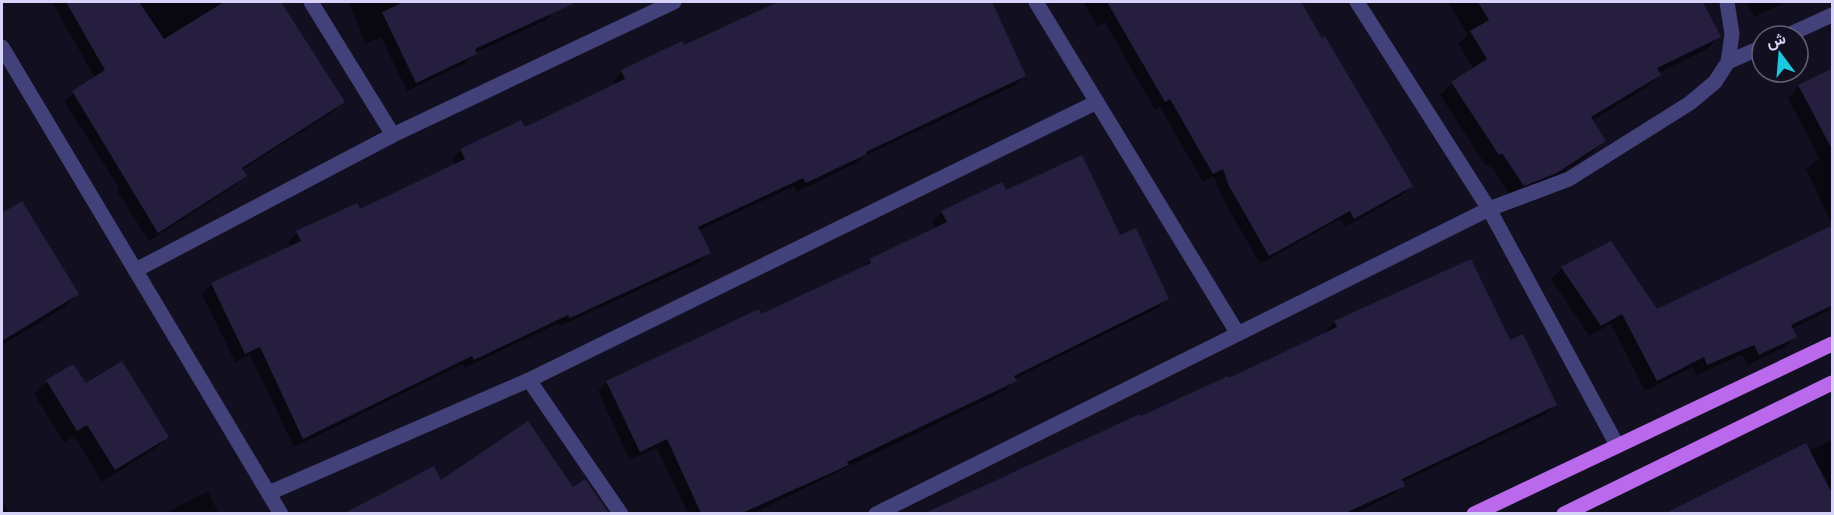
<svg xmlns="http://www.w3.org/2000/svg" width="1834" height="515" font-family="Mulish,Vazirmatn,sans-serif">
  <style>
    .shadow { fill: #0007 }
    .building { fill: #251e3e }
    .lines { fill: none; stroke-linecap: round; stroke-linejoin: round }
    .minor { stroke: #434179; stroke-width: 15 }
    .major { stroke: #ba69ec; stroke-width: 15 }
  </style>
  <rect width="100%" height="100%" fill="#121020"/>
  <path class="shadow" d="M52 2H279L344 102 334 111 242 170 245 176 236 185 149 241 117 191 119 188 64 101 95 78Z
    M349 2H575L554 11 546 20 475 53 466 63 407 91 381 37 365 44Z
    M781 2H978L1025 75 1016 85 862 157 856 163 797 192 794 186 698 231 709 253 700 262 560 326 559 323 465 368 463 364 294 447 250 355 235 362 202 294 212 284 291 247 288 242 297 233 360 211 455 165 452 159 461 150 524 129 615 85 613 81 622 71 683 47Z
    M1083 2H1299L1411 186 1402 195 1345 227 1340 219 1260 264 1221 195 1214 176 1203 182 1160 107 1155 110 1105 22 1097 26Z
    M1448 2H1702L1719 37 1707 49 1658 73 1659 75 1647 87 1591 121 1604 141 1592 153 1543 185 1511 197 1490 164 1486 166 1440 95 1452 83 1474 69 1458 44 1468 35Z
    M1746 2H1787L1754 17Z
    M1832 69V224L1806 169 1819 158 1788 98 1799 86Z
    M1005 192 1119 237 1167 299 1158 308 1014 379 1006 390 752 514H688L657 448 630 460 598 391 607 382 761 316 860 270 870 260 936 229 933 221 942 212Z
    M21 203 77 294 65 307 2 345V215Z
    M1832 227V309L1792 329 1795 337 1784 348 1747 365 1742 355 1696 375 1693 367 1645 391 1611 324 1589 336 1551 279 1562 268 1611 243 1656 311Z
    M1335 322 1509 342 1555 405 1546 414 1402 482 1403 485 1394 494 1353 514H928L1139 416 1141 418 1229 380 1327 334 1326 331Z
    M73 366 85 385 167 437 154 449 102 482 74 436 64 443 34 394 47 382Z
    M1832 440V514H1668L1694 501Z
    M441 482 549 485 497 514H355L362 506Z
    M208 491 219 514H163Z
    M595 495 606 514H568Z
    M2 502 10 514H2Z"/>
  <path class="building" d="M66 2H139L164 39 224 2H281L345 102 242 168 247 176 158 233 72 91 105 70Z
    M404 2H577L475 49 477 54 416 83 382 12Z
    M778 2H992L1026 76 866 152 867 154 806 183 803 178 698 227 711 253 570 318 568 315 474 360 472 356 303 439 260 347 245 354 211 283 301 241 296 231 357 203 360 209 465 159 460 149 521 120 525 127 625 79 621 70 682 41 684 45Z
    M1107 2H1301L1322 38 1325 36 1413 186 1354 219 1350 211 1269 256 1229 186 1223 169 1213 174 1170 99 1165 102Z
    M1478 2H1703L1721 37 1657 68 1661 75 1591 117 1606 141 1557 173 1524 186 1502 153 1499 155 1451 82 1487 59 1470 31 1489 20Z
    M1833 68V151L1798 85Z
    M1082 155 1120 235 1136 228 1169 299 1014 376 1017 381 847 462 849 465 742 513H701L667 439 640 452 606 381 759 309 761 314 871 263 869 259 947 222 941 211 1002 182 1006 190Z
    M22 201 79 294 2 341V213Z
    M1833 225V305L1791 325 1797 337 1759 355 1754 345 1707 365 1704 357 1657 381 1622 314 1601 326 1561 267 1611 241 1657 309Z
    M1471 259 1510 340 1523 334 1557 405 1402 479 1405 486 1345 513H925L1140 414 1141 416 1228 376 1229 378 1337 327 1334 321Z
    M122 361 169 437 115 470 87 425 77 431 46 380 73 364 86 383Z
    M528 421 573 487 585 479 609 513H345L434 466 441 480Z
    M1806 443 1833 495V513H1666Z"/>
  <g class="lines">
    <path class="minor" d="M311 2 393 135
      M1036 2 1238 334
      M1357 2 1489 209 1617 445
      M1786 36 1832 15
      M2 47 281 514
      M1728 62 1762 47
      M136 270 393 135 674 2
      M529 380 621 514
      M269 493 529 380 1097 102
      M876 514 1489 209 1569 179 1690 103 1715 82 1728 62 1732 34 1727 2"/>
    <path class="major" d="M1474 514 1832 344
      M1564 514 1832 383"/>
  </g>
  <rect width="1834" height="515" fill="none" stroke="#d8d4f9" stroke-width="6"/>
  <g transform="translate(1780 54) rotate(344)"><circle r="28" fill="#121020" stroke="#615e77" stroke-width="1.5"/>
  <path d="M0-4.5L10 22L0 15L-10 22Z" fill="#1dcadd"/>
  <text y="-9" font-size="16" font-weight="bold" text-anchor="middle" fill="#d8d4f9">ش</text>
  </g>
</svg>
